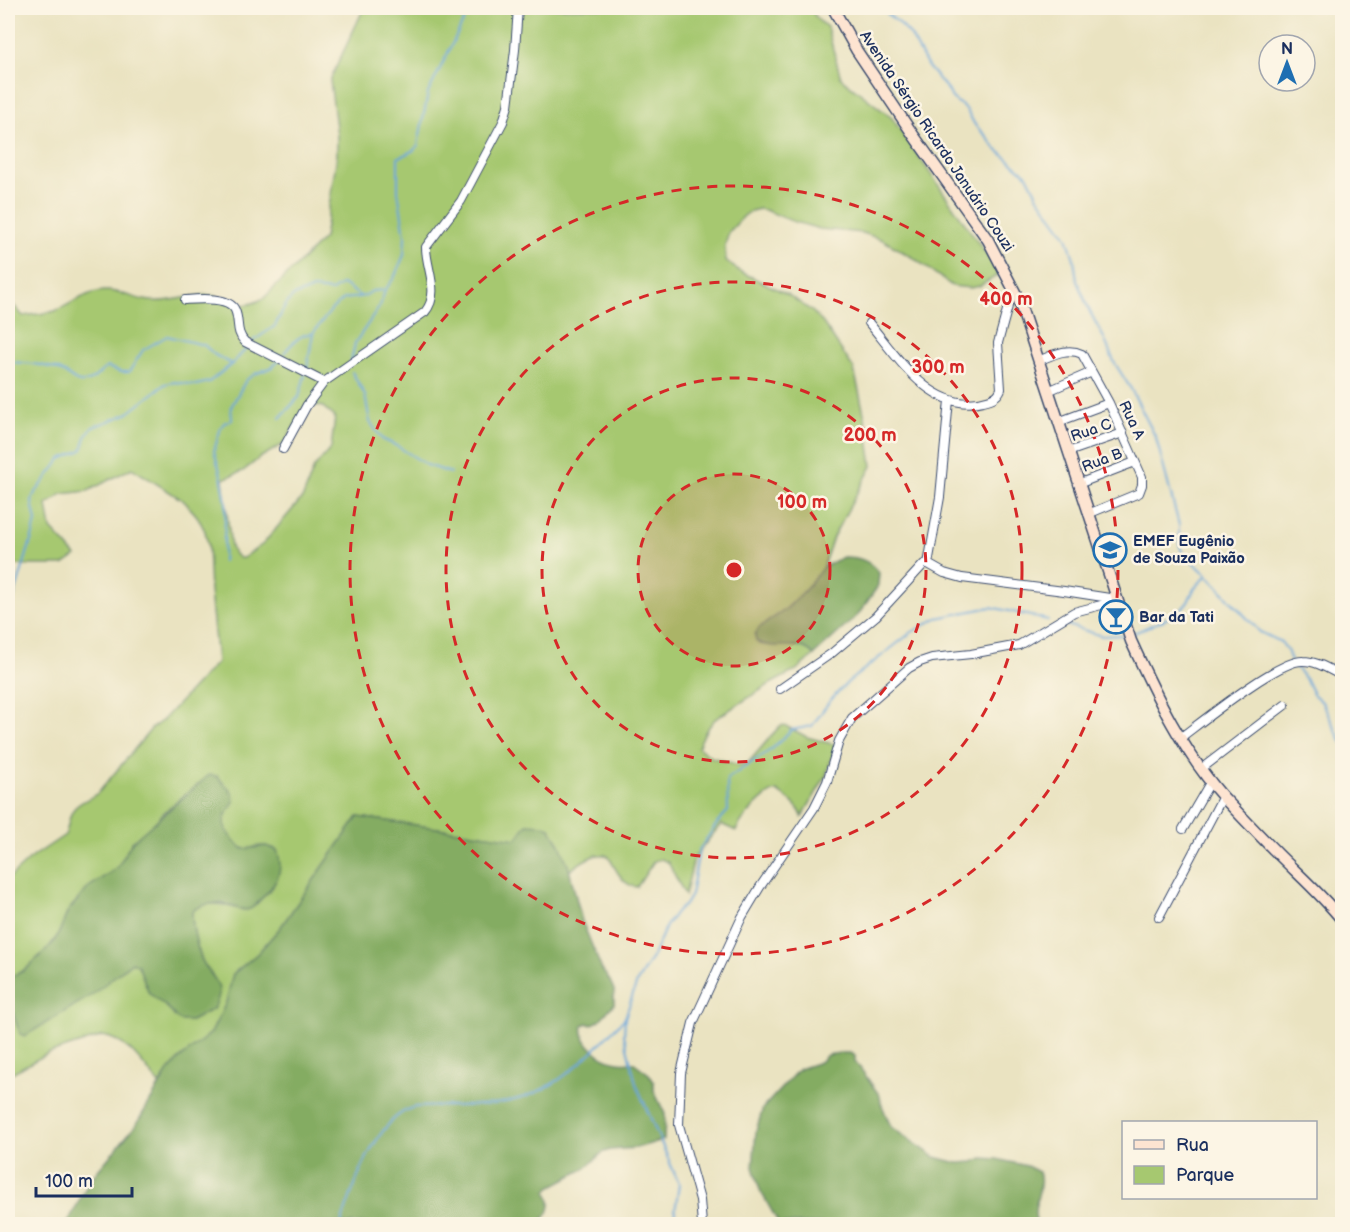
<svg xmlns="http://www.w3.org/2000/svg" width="1350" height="1232" font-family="'Balsamiq Sans',sans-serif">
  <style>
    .green { fill: #a6c870; stroke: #607c67; stroke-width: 1.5; fill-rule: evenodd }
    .forest { fill: #84ac62; stroke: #506e60; stroke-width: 1.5 }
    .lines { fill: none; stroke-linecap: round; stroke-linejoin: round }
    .stream { stroke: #67a5d9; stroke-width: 2 }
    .street-casing { stroke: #3a4a6d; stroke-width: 10 }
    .secondary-casing { stroke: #3a4a6d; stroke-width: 13 }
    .street { stroke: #fff; stroke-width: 8 }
    .secondary { stroke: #fde4d1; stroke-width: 10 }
    .ring { fill: none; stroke: #d62828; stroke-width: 3; stroke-dasharray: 10 8 }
    .labels { text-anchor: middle; stroke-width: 5; stroke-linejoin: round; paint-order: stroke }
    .street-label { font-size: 15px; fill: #1b2f5e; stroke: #fcf5e5 }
    .poi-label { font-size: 15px; font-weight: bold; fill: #1b2f5e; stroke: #fcf5e5; text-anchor: start }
    .centre { fill: #d62828; stroke: #fcf5e5; stroke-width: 3 }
    .ring-label { font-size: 18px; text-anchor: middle; font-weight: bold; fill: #d62828; stroke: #fcf5e5; stroke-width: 5; stroke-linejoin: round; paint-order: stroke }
  </style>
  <rect width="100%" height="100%" fill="#fcf5e5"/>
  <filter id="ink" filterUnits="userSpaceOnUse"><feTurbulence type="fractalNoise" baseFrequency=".0167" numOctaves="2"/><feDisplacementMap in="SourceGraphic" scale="12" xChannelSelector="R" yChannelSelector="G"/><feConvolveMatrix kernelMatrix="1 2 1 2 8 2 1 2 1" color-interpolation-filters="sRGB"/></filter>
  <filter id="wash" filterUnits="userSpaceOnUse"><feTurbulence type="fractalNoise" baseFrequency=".008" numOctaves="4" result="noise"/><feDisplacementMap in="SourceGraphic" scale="24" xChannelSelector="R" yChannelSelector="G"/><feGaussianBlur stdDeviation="1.35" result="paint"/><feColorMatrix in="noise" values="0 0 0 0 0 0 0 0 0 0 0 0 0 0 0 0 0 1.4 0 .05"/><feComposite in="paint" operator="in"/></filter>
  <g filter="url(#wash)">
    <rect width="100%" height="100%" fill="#eae3c1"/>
    <path class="green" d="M364 8H810L818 20 827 27 841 78 892 118 1000 274 980 286 970 288 952 286 915 259 883 240 863 233 820 229 792 221 765 210 759 209 751 211 744 216 729 232 725 245 726 261 739 271 787 294 813 312 823 323 854 369 865 418 872 466 833 537 823 567 817 578 786 609 759 628 755 635 759 644C778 648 800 639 814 655L795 671 770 684 715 719 705 732 698 747 711 757 739 765 748 763 779 727 784 725 807 737 836 745 826 776 802 817C800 806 786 798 777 791 766 792 740 820 736 831L721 824 694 858 685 895 668 862 661 859 654 861 637 887C621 885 616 868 608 856 594 851 580 863 569 871L559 842 550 828 520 836 516 839 358 817 280 928 257 954 233 974 226 1003 211 1033 178 1060 159 1084C144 1066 128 1040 103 1036L47 1054 8 1075V879L31 858 65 835C69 827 68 817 73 810 79 801 91 799 99 792L152 728 163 720 217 662 210 591 208 545 205 531 197 516 184 501 132 468 88 491 62 494 47 505 51 529 76 556 63 565H8V299L23 316C33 314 45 314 55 311 72 304 87 291 106 291 122 291 136 300 151 301 170 303 188 295 207 295 232 295 234 315 264 298L324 238 337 155V135L330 80ZM308 403 323 407 335 417 331 448 314 468 303 497 263 544 243 558H239L233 552 231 547 223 479 243 471 261 457 284 444ZM226 788 233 795C234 810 225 810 225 820 224 830 235 848 246 849 250 850 251 848 254 847 262 845 270 846 277 850L273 887 253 907C234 914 209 893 192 912 192 926 196 945 201 958 208 977 229 982 213 1009L191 1021 175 1017 169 1009 149 993 138 965 132 962 115 975 25 1036 20 1034 8 998V978L25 970 46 951 58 935 68 911 89 887 117 868 132 842 150 828 164 812 192 789Z"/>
    <path class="forest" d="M843 557C859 557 869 560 879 573L878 585 876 589 858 615 814 655C798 637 774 653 756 641L755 635 759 628 786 609 802 594 823 567Z
      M209 775 217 776C221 782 231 789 233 795 237 805 227 809 225 817 221 828 235 844 244 849L266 846 277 850C285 871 276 885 261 899 258 902 254 907 250 909 242 912 235 907 228 905 218 901 199 904 192 912 192 926 196 945 201 958 208 977 229 982 213 1009L191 1021H181L177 1019 169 1009 149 993 138 965 132 962 92 995 25 1036 20 1034 8 998V978L25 970 52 944 58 935 68 911 89 887 117 868 132 842Z
      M358 817 516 839 527 824 544 825 550 828 559 842 568 865 582 921 602 970 610 981 614 990V1004L599 1021 591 1025 587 1023 583 1025C579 1043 602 1060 618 1062 622 1063 628 1062 633 1062L649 1074 654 1082V1091L665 1114 664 1140 636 1148 610 1150 602 1153 586 1168 550 1187 547 1192C552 1201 551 1212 543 1219L545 1224H67L90 1180 136 1125 167 1073 178 1060 211 1033 226 1003 233 974 257 954 280 928Z
      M840 1053H850L855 1056V1061L880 1096 881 1103 891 1127 935 1157 958 1163 973 1162 983 1158 997 1159 1027 1166 1039 1172C1045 1188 1030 1205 1037 1224H779L760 1190 753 1167 756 1131 763 1108 799 1069 820 1062 827 1055Z"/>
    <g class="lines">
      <path class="stream" d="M886 8 888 15 898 22 911 36 928 67 948 90 952 98 966 109 975 125 987 137 995 148 1027 175 1038 197 1067 237 1074 259 1077 281 1090 312 1104 338 1114 362 1131 389 1156 438 1179 525V543L1182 552 1205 573 1260 632 1281 642 1287 650 1291 661
        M253 341 275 326 285 306 293 296 313 289 332 291 343 284 360 296
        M284 353C292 343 300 334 313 333
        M8 362C24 363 43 364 59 370 70 374 75 386 88 381 96 379 100 371 107 367L121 372H129L143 350 167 336 204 345 215 355 232 364
        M351 362 355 343 380 306 385 290 394 278 404 255 405 236 398 191V158L414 150 418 145 428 93 470 8
        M307 368 313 333 332 309 344 299 365 296 372 291 385 290
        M352 372 365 395 370 422 382 439 397 446 427 465 451 473
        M280 418 299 397 305 375
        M223 561 226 502 221 475 214 451 221 427 224 423 232 420 231 407 246 380 255 374 272 367 279 361
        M8 617 33 534 36 521 32 503 33 496 61 459 82 450 87 434 93 427 127 414 165 384 175 382 196 385 209 382 232 364 246 349
        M1061 623 1102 636 1124 635
        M1134 633 1179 613 1188 602 1194 589 1207 575
        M1294 665 1306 680 1313 694 1322 702 1342 743
        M341 1224C352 1190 376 1116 415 1107 441 1105 467 1107 493 1104 554 1097 584 1060 625 1018
        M676 1224 674 1218 679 1184 636 1084 624 1035 625 1018 637 982 653 956 666 926 676 912 685 905 691 895 699 850 718 822 728 811 727 779 772 749 791 730 812 726 829 702 848 682 912 632 937 618 991 607 1048 620"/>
    </g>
  </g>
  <g filter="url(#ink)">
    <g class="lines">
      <defs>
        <path id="street" d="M185 300C198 299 229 296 235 310 240 321 235 332 245 342L324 382
          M869 323C896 355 929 410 978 402 988 400 997 399 1001 389L998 343 1013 288
          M1038 361C1053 355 1067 347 1082 354L1109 403 1142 477V485L1139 493 1088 514
          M1048 391 1092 372
          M1058 422 1109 403
          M283 449 307 405 324 382 425 312C441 293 426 269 426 247L461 201 503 122 508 106 515 50 518 8
          M1068 452 1123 433
          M1078 484 1135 462
          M928 564 940 497 949 400
          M780 689 832 653 876 616 924 564H928L944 573 962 578 1064 591 1116 599
          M1180 738C1203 721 1278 660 1303 661 1317 661 1330 670 1342 676
          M1201 769 1285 705
          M1183 829 1211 781
          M1159 917 1223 796
          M702 1224 700 1200 679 1125 681 1073 693 1023 742 917 760 887 814 808 827 782 839 741 852 718 909 668 920 662 932 658 971 654 1019 645 1074 612 1117 601"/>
        <path id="secondary" d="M833 8 857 51 914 136 988 240 1018 298 1131 641C1156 696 1183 752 1224 798 1242 817 1260 836 1278 854 1300 876 1323 896 1342 920"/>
      </defs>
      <use href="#street" class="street-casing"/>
      <use href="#secondary" class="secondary-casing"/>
      <use href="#street" class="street"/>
      <use href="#secondary" class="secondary"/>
    </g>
  </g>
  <circle cx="734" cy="570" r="96" fill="#d62828" fill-opacity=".12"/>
  <g class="ring">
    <circle cx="734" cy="570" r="96"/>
    <circle cx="734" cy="570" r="192"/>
    <circle cx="734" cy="570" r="288"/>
    <circle cx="734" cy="570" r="384"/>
  </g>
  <defs>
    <symbol id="school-ring" viewBox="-11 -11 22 22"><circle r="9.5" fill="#fcf5e5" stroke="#1f6fb2" stroke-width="1.5"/><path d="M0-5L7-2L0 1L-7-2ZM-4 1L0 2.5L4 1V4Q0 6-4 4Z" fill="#1f6fb2"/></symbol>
    <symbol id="bar-ring" viewBox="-11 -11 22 22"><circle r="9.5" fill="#fcf5e5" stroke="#1f6fb2" stroke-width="1.5"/><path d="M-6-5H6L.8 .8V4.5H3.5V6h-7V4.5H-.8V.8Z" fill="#1f6fb2"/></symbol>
  </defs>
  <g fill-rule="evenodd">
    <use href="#school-ring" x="1091" y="531" width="38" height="38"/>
    <use href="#bar-ring" x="1097" y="598" width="38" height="38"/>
  </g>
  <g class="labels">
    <g class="street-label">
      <text transform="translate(937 141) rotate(56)" y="5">Avenida Sérgio Ricardo Januário Couzi</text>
      <text transform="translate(1132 420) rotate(65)" y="5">Rua A</text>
      <text transform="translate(1091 430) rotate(-19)" y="5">Rua C</text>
      <text transform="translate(1102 460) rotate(-21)" y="5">Rua B</text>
    </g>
    <g class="poi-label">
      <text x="1133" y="546">EMEF Eugênio<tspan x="1133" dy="17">de Souza Paixão</tspan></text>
      <text x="1139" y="622">Bar da Tati</text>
    </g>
  </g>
  <circle cx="734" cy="570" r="9" class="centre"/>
  <g class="ring-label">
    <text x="1006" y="305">400 m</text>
    <text x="938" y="373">300 m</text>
    <text x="870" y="441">200 m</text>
    <text x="802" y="508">100 m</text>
  </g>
  <rect width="1350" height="1232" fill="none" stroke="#fcf5e5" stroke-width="30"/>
  <rect x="1122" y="1121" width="195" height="78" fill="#fcf5e5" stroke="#a2a6af" stroke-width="1.5"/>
  <rect x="1134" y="1140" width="30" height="9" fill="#fde4d1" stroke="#a2a6af" stroke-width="1.5"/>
  <text x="1176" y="1151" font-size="18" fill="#1b2f5e">Rua</text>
  <rect x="1134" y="1166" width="30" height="18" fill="#a6c870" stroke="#a2a6af" stroke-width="1.5"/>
  <text x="1176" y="1181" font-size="18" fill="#1b2f5e">Parque</text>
  <g transform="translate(1287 63)"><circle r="28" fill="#fcf5e5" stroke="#a2a6af" stroke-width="1.5"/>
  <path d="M0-4.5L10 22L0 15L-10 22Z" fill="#1f6fb2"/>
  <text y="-9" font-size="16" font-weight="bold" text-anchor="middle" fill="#1b2f5e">N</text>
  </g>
  <path d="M36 1187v9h96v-9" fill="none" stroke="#1b2f5e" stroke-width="3"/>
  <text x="45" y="1187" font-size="18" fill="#1b2f5e" stroke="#fcf5e5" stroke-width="4.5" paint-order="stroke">100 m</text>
</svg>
